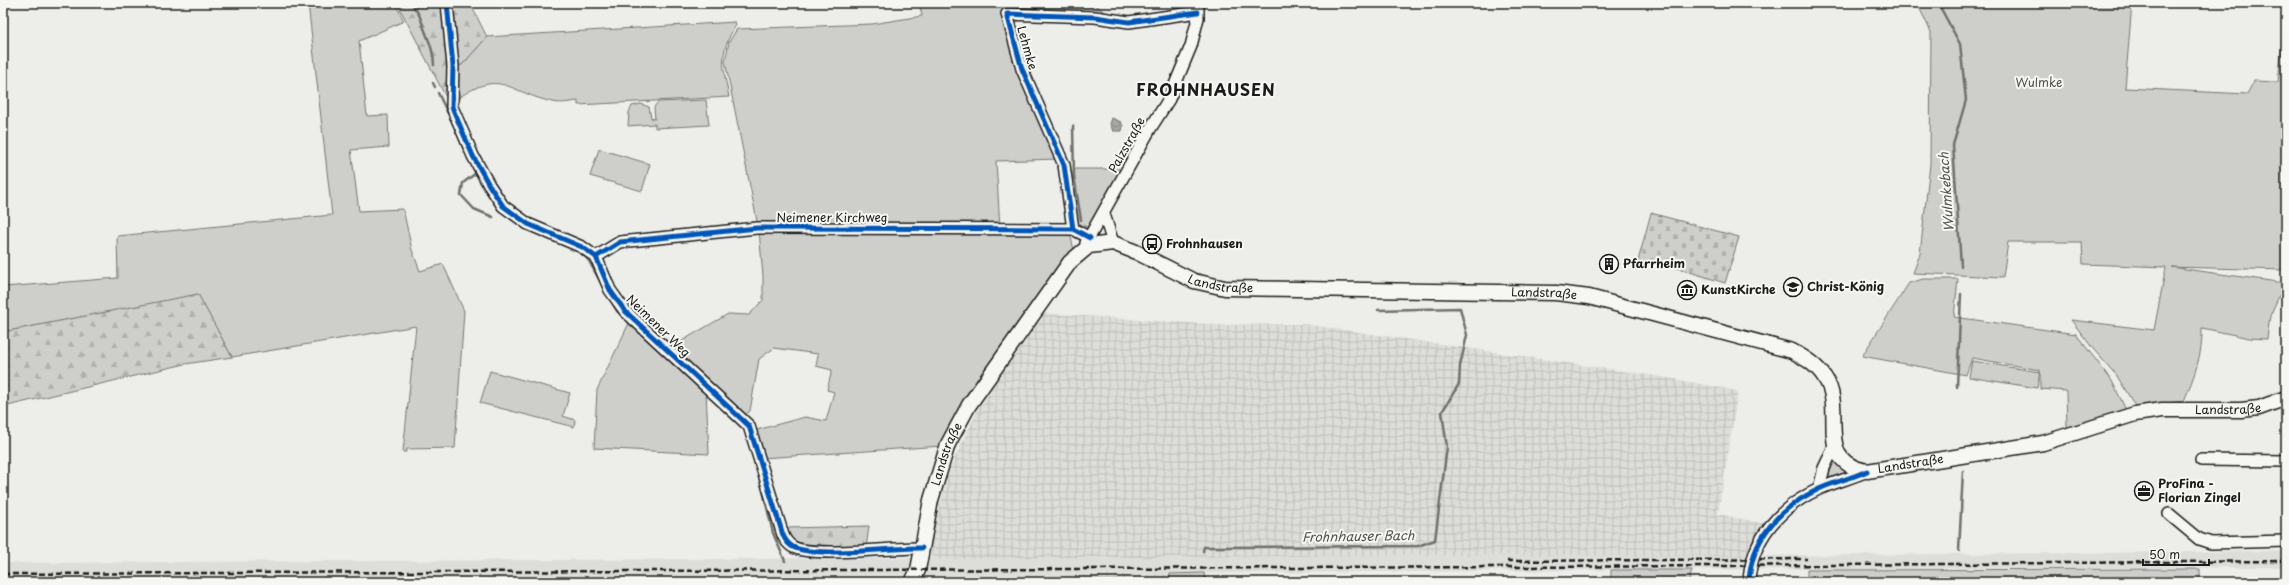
<svg xmlns="http://www.w3.org/2000/svg" width="2289" height="585" font-family="'Playpen Sans',sans-serif">
  <style>
    .built { fill: #ddddda }
    .industrial { fill: url(#industrial-grid) }
    .green { fill: #cececb; stroke: #757574 }
    .forest { fill: url(#forest-firs); stroke: #757574 }
    .cemetery { fill: url(#cemetery-stones); stroke: #757574 }
    .water { fill: url(#water-waves); stroke: #6f6f6d }
    .lines { fill: none; stroke-linecap: round; stroke-linejoin: round }
    .stream { stroke: #6f6f6d; stroke-width: 2.5 }
    .minor-casing { stroke: #1c1c1c; stroke-width: 14 }
    .major-casing { stroke: #1c1c1c; stroke-width: 17 }
    .minor { stroke: #f6f6f2; stroke-width: 11 }
    .major { stroke: #f6f6f2; stroke-width: 14 }
    .rail { stroke: #1c1c1c; stroke-width: 2.5; stroke-dasharray: 6 3; stroke-linecap: butt }
    .cycleway-casing { stroke: #f6f6f2; stroke-width: 8 }
    .cycleway { stroke: #0057b8; stroke-width: 5 }
    .labels { text-anchor: middle; stroke-width: 4; stroke-linejoin: round; paint-order: stroke }
    .street-label { font-size: 12px; fill: #1c1c1c; stroke: #f6f6f2 }
    .park-label { font-size: 12px; fill: #515151; stroke: #f6f6f2 }
    .poi-label { font-size: 12px; font-weight: bold; fill: #1c1c1c; stroke: #f6f6f2; text-anchor: start }
    .water-label { font-size: 13px; font-style: italic; fill: #535352; stroke: #f6f6f2 }
    .district-label { font-size: 16px; font-weight: bold; letter-spacing: 1px; fill: #1c1c1c; stroke: #f6f6f2 }
  </style>
  <defs>
    <pattern id="industrial-grid" width="8" height="8" patternUnits="userSpaceOnUse"><rect width="8" height="8" fill="#ddddda"/><path d="M0 4h8M4 0v8" fill="none" stroke="#bdbdba"/></pattern>
    <pattern id="forest-firs" width="22" height="20" patternUnits="userSpaceOnUse"><rect width="22" height="20" fill="#cececb"/><path d="M5 1l3.5 6h-7zM16 11l3.5 6h-7z" fill="#b0b0ae"/></pattern>
    <pattern id="cemetery-stones" width="16" height="16" patternUnits="userSpaceOnUse"><rect width="16" height="16" fill="#cececb"/><path d="M2 7V4a2 2 0 0 1 4 0v3zM10 15v-3a2 2 0 0 1 4 0v3z" fill="#b0b0ae"/></pattern>
    <pattern id="water-waves" width="16" height="10" patternUnits="userSpaceOnUse"><rect width="16" height="10" fill="#a6a6a3"/><path d="M0 5q4-4 8 0t8 0" fill="none" stroke="#868684"/></pattern>
  </defs>
  <rect width="100%" height="100%" fill="#edede9"/>
  <filter id="ink" filterUnits="userSpaceOnUse"><feTurbulence type="fractalNoise" baseFrequency=".025" numOctaves="2"/><feDisplacementMap in="SourceGraphic" scale="8" xChannelSelector="R" yChannelSelector="G"/><feConvolveMatrix kernelMatrix="1 2 1 2 8 2 1 2 1" color-interpolation-filters="sRGB"/></filter>
  <g filter="url(#ink)">
    <path class="built" d="M2286 551V567L1611 570 940 576 905 575 792 576 687 577V582H3V563L1431 555 1757 556Z"/>
    <path class="industrial" d="M1041 313 1218 325 1304 324 1669 378 1738 391 1718 514 1766 524 1745 556 1431 555 932 559 929 545 950 468 978 409Z
      M1170 574 1169 582H972L973 576Z"/>
    <path class="green" d="M308 3H395L404 21 359 41 367 116 388 115 389 147 351 150 359 211 403 209 412 250 420 271 443 264 464 311 455 448 407 449 406 452H403L416 326 232 357 198 295 3 332V287L118 278 117 236 332 215Z
      M919 3H999L1006 14 1058 159 996 161 1000 228 758 226 725 61 729 42 737 29 872 24 922 16Z
      M1917 3H2132L2125 88 2247 94 2254 81 2278 82 2286 5V270L2171 267 2285 283 2270 316 2267 339 2249 338 2202 328C2203 354 2194 377 2184 401L2135 406 2117 376 2094 350 2071 320 2154 330 2166 267 2083 264 2082 242H2008L2003 277 1913 273 1920 254 1930 164 1931 32Z
      M735 22 736 25C718 54 723 66 729 97L578 105V101C570 102 561 104 553 102 506 92 501 66 453 102L455 65H462L487 37Z
      M706 100 709 125 655 128V124L628 126 629 112 632 106 641 104 649 107 651 118 655 119 654 107 658 102Z
      M599 149 650 164 642 191 590 176Z
      M1075 169H1126L1094 223 1087 227 1078 224 1066 174Z
      M759 230 1062 233 1071 237 1074 250 962 405 942 446 762 458 753 431 805 417 826 421 834 392 827 390 832 370 816 366 818 354 774 348 759 359 750 411 742 418 668 349 728 314 749 315 763 300V276Z
      M1923 279H1958L1954 317 2076 334 2112 381 2126 410 2067 428 2066 391 2040 389V372L2037 388 1969 377 1972 361 2040 372V370L1972 358 1966 375 1862 356 1909 283Z
      M630 321 706 391 709 454 594 448 597 390Z
      M490 371 570 393 563 416 575 420 574 427 480 403Z
      M1833 462H1836L1850 473 1828 480Z
      M2200 569V582H1807V570Z
      M1611 570H1692L1689 582H1611Z
      M1204 573 1205 582H1169L1170 574Z"/>
    <path class="forest" d="M397 3H445L450 105Z
      M448 3H470L487 37 462 65H455Z
      M1012 3H1093L1110 16 1015 13Z
      M198 294 232 357 185 364 3 407V332Z
      M869 526 866 548 801 547 788 539 785 528Z"/>
    <path class="cemetery" d="M1651 213 1739 237 1725 283 1664 264 1661 268 1638 261Z"/>
    <path class="water" d="M1112 118 1121 122 1123 126 1122 131H1113L1110 124Z"/>
    <g class="lines">
      <path class="stream" d="M412 3C414 8 418 12 420 17 425 33 434 48 434 65
        M1034 3 1035 9
        M1938 3 1960 44 1966 100 1953 145 1961 266
        M433 83 435 87
        M438 93 454 126
        M1073 126 1074 176 1081 220
        M458 135 464 150
        M474 169 476 173 463 183 461 195 474 209 493 217
        M523 227 581 252 589 261 602 285
        M610 299 617 311 702 390
        M1957 387 1961 294
        M761 482 773 533 785 561
        M1203 551 1204 547 1418 546 1435 540 1447 447 1442 412 1459 384 1460 366 1467 335 1460 308 1378 310
        M1959 551 1963 471
        M1205 578V582
        M1957 582V580"/>
      <defs>
        <path id="minor" d="M447 3 453 66 452 107 473 156 489 185 503 206 528 224 582 247 596 257 610 290 625 311 749 426 783 535C785 540 788 544 793 547 814 558 894 547 922 548
          M1104 214 1113 243
          M1073 229 1064 165 1022 69 1007 14 1095 17 1129 22 1198 12
          M1086 243 1150 129 1169 99 1191 46 1198 18V3
          M596 257 620 242 757 228 1073 229 1090 238
          M2201 460 2286 461
          M1819 489 1824 468 1834 447
          M2169 514 2199 539 2211 543 2286 541
          M1749 582C1751 539 1780 507 1819 489 1834 482 1852 478 1867 471"/>
        <g id="major">
          <path id="s1" d="M912 582 918 570 931 500 948 444 969 405 1070 262 1089 246 1113 243 1136 252 1194 281 1225 288 1556 293 1589 297 1792 351C1805 358 1817 365 1825 378 1847 411 1812 461 1867 471L2043 443 2135 414 2162 410H2241L2259 408 2286 398"/>
        </g>
      </defs>
      <use href="#minor" class="minor-casing"/>
      <use href="#major" class="major-casing"/>
      <use href="#minor" class="minor"/>
      <use href="#major" class="major"/>
      <path class="rail" d="M1507 561 1807 559
        M3 574 1721 566 2286 561"/>
      <defs>
        <path id="cycleway" d="M447 3 453 66 452 107 473 156 489 185 503 206 528 224 582 247 596 257 610 290 625 311 749 426 783 535C785 540 788 544 793 547 814 558 894 547 922 548
          M1073 229 1064 165 1022 69 1007 14 1095 17 1129 22 1198 12
          M596 257 620 242 757 228 1073 229 1090 238
          M1749 582C1751 539 1780 507 1819 489 1834 482 1852 478 1867 471"/>
      </defs>
      <use href="#cycleway" class="cycleway-casing"/>
      <use href="#cycleway" class="cycleway"/>
    </g>
  </g>
  <defs>
    <symbol id="bus-ring" viewBox="-11 -11 22 22"><circle r="9.5" fill="#f6f6f2" stroke="#1c1c1c" stroke-width="1.5"/><path d="M-5-6H5V4H4V6H2V4H-2V6H-4V4H-5ZM-3.5-4V0h7V-4ZM-3.5 1.2v1.5H-2V1.2ZM2 1.2v1.5H3.5V1.2Z" fill="#1c1c1c"/></symbol>
    <symbol id="building-ring" viewBox="-11 -11 22 22"><circle r="9.5" fill="#f6f6f2" stroke="#1c1c1c" stroke-width="1.5"/><path d="M-4-6H4V6H1V3H-1V6H-4ZM-2.5-4.3h1.7v1.8h-1.7ZM.8-4.3h1.7v1.8H.8ZM-2.5-1h1.7V.8h-1.7ZM.8-1h1.7V.8H.8Z" fill="#1c1c1c"/></symbol>
    <symbol id="school-ring" viewBox="-11 -11 22 22"><circle r="9.5" fill="#f6f6f2" stroke="#1c1c1c" stroke-width="1.5"/><path d="M0-5L7-2L0 1L-7-2ZM-4 1L0 2.5L4 1V4Q0 6-4 4Z" fill="#1c1c1c"/></symbol>
    <symbol id="museum-ring" viewBox="-11 -11 22 22"><circle r="9.5" fill="#f6f6f2" stroke="#1c1c1c" stroke-width="1.5"/><path d="M0-6L6-3V-2H-6V-3ZM-5-1h2V3h-2ZM-1-1h2V3h-2ZM3-1h2V3H3ZM-6 4H6V6H-6Z" fill="#1c1c1c"/></symbol>
    <symbol id="office-ring" viewBox="-11 -11 22 22"><circle r="9.5" fill="#f6f6f2" stroke="#1c1c1c" stroke-width="1.5"/><path d="M-6-3h4V-5.5h4V-3h4V5H-6ZM-1-4.5V-3h2v-1.5ZM-6 0V1H6V0Z" fill="#1c1c1c"/></symbol>
  </defs>
  <g fill-rule="evenodd">
    <use href="#bus-ring" x="1141" y="233" width="22" height="22"/>
    <use href="#building-ring" x="1598" y="253" width="22" height="22"/>
    <use href="#school-ring" x="1782" y="276" width="22" height="22"/>
    <use href="#museum-ring" x="1676" y="279" width="22" height="22"/>
    <use href="#office-ring" x="2133" y="480" width="22" height="22"/>
  </g>
  <g class="labels">
    <g class="street-label">
      <text transform="translate(1027 48) rotate(74)" y="4">Lehmke</text>
      <text transform="translate(1127 145) rotate(-61)" y="4">Palzstraße</text>
      <text x="832" y="222">Neimener Kirchweg</text>
      <text dy="4" stroke="none"><textPath href="#s1" startOffset="528">Landstraße</textPath></text>
      <text dy="4" stroke="none"><textPath href="#s1" startOffset="852">Landstraße</textPath></text>
      <text transform="translate(658 326) rotate(44)" y="4">Neimener Weg</text>
      <text dy="4" stroke="none"><textPath href="#s1" startOffset="1631">Landstraße</textPath></text>
      <text dy="4" stroke="none"><textPath href="#s1" startOffset="133">Landstraße</textPath></text>
      <text dy="4" stroke="none"><textPath href="#s1" startOffset="1307">Landstraße</textPath></text>
    </g>
    <g class="park-label">
      <text x="2039" y="87">Wulmke</text>
    </g>
    <g class="poi-label">
      <text x="1166" y="248">Frohnhausen</text>
      <text x="1623" y="268">Pfarrheim</text>
      <text x="1807" y="291">Christ-König</text>
      <text x="1701" y="294">KunstKirche</text>
      <text x="2158" y="488">ProFina -<tspan x="2158" dy="14">Florian Zingel</tspan></text>
    </g>
    <g class="water-label">
      <text transform="translate(1946 192) rotate(-94)" y="5">Wulmkebach</text>
      <text transform="translate(1358 536) rotate(-1)" y="5">Frohnhauser Bach</text>
    </g>
    <g class="district-label">
      <text x="1206" y="96">FROHNHAUSEN</text>
    </g>
  </g>
  <rect width="2289" height="585" fill="none" stroke="#f6f6f2" stroke-width="16"/>
  <rect x="8" y="8" width="2273" height="569" fill="none" stroke="#1c1c1c" stroke-width="1.5" filter="url(#ink)"/>
  <path d="M2143 559v6h66v-6" fill="none" stroke="#1c1c1c" stroke-width="2"/>
  <text x="2149" y="559" font-size="12" fill="#1c1c1c" stroke="#f6f6f2" stroke-width="3" paint-order="stroke">50 m</text>
</svg>
